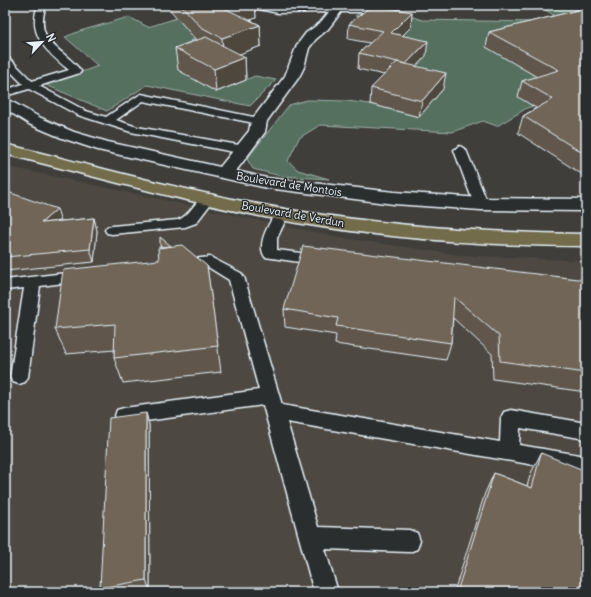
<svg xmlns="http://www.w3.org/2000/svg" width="591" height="597" font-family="Delius,sans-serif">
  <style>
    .built { fill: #4e4a43 }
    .green { fill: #55705e; stroke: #9eb0ab }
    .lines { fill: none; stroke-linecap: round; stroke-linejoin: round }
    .lane-casing { stroke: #e8f1f8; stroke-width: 3 }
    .street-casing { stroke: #e8f1f8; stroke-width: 3 }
    .primary-casing { stroke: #e8f1f8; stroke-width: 3 }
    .lane { fill: #2a2d2e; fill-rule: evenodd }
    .street { fill: #2a2d2e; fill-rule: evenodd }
    .primary { fill: #736c4b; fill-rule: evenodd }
    .wall { fill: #60574b; stroke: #e8f1f8 }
    .shaded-wall { fill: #4e473d; stroke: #e8f1f8 }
    .building { fill: #706557; stroke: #e8f1f8 }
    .labels { text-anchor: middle; stroke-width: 3; stroke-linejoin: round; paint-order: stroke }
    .street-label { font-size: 11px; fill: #e8f1f8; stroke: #2a2d2e }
  </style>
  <rect width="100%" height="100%" fill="#3f3e3a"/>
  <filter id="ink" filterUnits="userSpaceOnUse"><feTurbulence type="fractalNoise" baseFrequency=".025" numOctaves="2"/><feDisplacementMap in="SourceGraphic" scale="8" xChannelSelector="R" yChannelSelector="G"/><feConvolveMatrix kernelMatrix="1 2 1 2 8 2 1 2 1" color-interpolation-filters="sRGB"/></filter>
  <g filter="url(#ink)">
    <path class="built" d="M5 166 336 237 459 255 586 261V592H5Z"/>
    <path class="green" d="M537 5H586V21L554 86 519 97 533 106 527 108 497 126 483 121 452 132 320 125 299 138 288 161 298 170 329 179 281 176 253 169 247 159 289 105 307 100 347 101 370 104 419 117 390 48 410 27 355 16 361 12 372 11 401 13 422 20 537 22 562 20Z
      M190 14 223 30 190 41 217 56 179 70 216 92 255 76 276 80 250 106 147 85 107 111 46 85 98 66 65 37 80 31 129 17 148 27Z"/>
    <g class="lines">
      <defs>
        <path id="lane" d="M38 5H46C33 44 63 47 81 71L80 73 39 86 86 111 106 117 141 94 263 119 265 121 259 124 143 101 116 120 137 127 244 146 248 147 250 150 248 153 244 154 131 132 78 115 29 89 5 96V90L23 84 5 66V57L9 58 32 81 69 70C47 52 27 35 38 5Z
          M460 146 466 150 488 204 486 207H476L474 204 454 150Z
          M208 194 213 195 215 198 196 223 185 227 112 234 107 233 105 230 107 227 112 226 178 220C192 215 196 197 208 194Z
          M282 209 287 210 289 213 277 238V250L325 256 328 260 325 264 320 265 265 257C256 244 269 225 275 213L277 210Z
          M210 257 241 273 244 277 282 405 500 442 501 418 504 412 511 410 586 423V439L520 428 519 445 586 456V474L287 422 318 527 409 530 417 533 420 541 417 549 409 552 325 549 338 592H314L263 405 124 424 117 422 115 416 117 410 124 408 259 390 229 280 208 267 181 270 176 269 173 265 176 261Z
          M83 271 88 272 91 276 88 280 40 286 28 377 25 382 19 384 13 382 10 377 24 288 5 290V280Z"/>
        <path id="street" d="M248 5H366L370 8 364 12H341L328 29 316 39 309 48 304 67 299 77 267 121 265 132 236 171 267 178 394 192 481 198 586 199V211L481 210 394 204 267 188 98 150 62 138 29 124 5 109V98L41 118 74 132 108 142 220 167 249 131 251 121 285 76 297 45 306 33 320 23 329 12 278 13 250 7Z"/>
        <path id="primary" d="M5 144C102 168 198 195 297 211 392 226 489 233 586 234V246C489 246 392 239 297 223 198 206 102 178 5 154Z"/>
      </defs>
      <use href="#lane" class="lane-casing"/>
      <use href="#street" class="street-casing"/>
      <use href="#primary" class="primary-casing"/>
      <use href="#lane" class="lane"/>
      <use href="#street" class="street"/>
      <use href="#primary" class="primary"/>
    </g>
    <path class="wall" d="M166 5H255L256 18 250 20 260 25 261 46 239 54 245 57 246 80 216 92 178 70 175 48 196 40Z
      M586 8V177L518 133 523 116 536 108 518 97 522 81 537 77 486 47 489 32Z
      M412 12 411 27 402 35 426 56 416 66 443 89 419 117 370 104 371 88 384 75 358 69 359 53 370 43 348 39 349 24Z
      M5 191 61 221 94 218 97 231 94 262 5 271Z
      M171 246 207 266 221 372 123 383 114 358 115 350 66 354 55 329 159 260Z
      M586 280V392L493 379 492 354 453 318 451 343 446 360 335 344 336 335 285 327 284 309Z
      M146 413 149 425 150 591 142 592H102L100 588Z
      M541 453 586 592H454L485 493 494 473 527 486 531 473Z"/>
    <path class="shaded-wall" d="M232 5H255L256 18 225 29 224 8Z
      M412 12 411 27 390 48 391 33Z
      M260 25 261 46 224 60 222 38Z
      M428 41 426 56 404 79 406 64Z
      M245 57 246 80 216 92 214 69Z
      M446 73 443 89 419 117 422 101Z
      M57 209 61 221 41 223Z
      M94 218 97 231 94 262 90 249Z
      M146 413 149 425 150 591 146 580Z"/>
    <path class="building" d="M181 5H232L224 8 260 25 222 38 201 27Z
      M372 5 412 12 391 33 428 41 406 64 359 53 383 31 349 24Z
      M586 8V155L523 116 553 99 522 81 559 70 489 32Z
      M206 37 245 57 214 69 175 48Z
      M397 62 446 73 422 101 371 88Z
      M5 191 57 209 41 223 94 218 90 249 5 257Z
      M160 237 171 246 160 247Z
      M182 245 207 266 218 346 114 358 115 324 55 329 63 270 159 260 158 248Z
      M303 246 586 280V373L500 361 499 336 454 297 451 343 336 326 338 318 284 309Z
      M146 413V580L100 588 109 418Z
      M541 453 586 471V592H457L494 473 532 488Z"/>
  </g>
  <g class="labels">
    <g class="street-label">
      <text transform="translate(289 184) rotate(9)" y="4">Boulevard de Montois</text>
      <text transform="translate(293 214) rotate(10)" y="4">Boulevard de Verdun</text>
    </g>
  </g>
  <rect width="591" height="597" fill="none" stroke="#2a2d2e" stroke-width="20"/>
  <rect x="10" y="10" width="571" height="577" fill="none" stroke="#e8f1f8" stroke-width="1.5" filter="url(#ink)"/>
  <g transform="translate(42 42) rotate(64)" stroke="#2a2d2e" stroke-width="3" paint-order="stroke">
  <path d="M0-3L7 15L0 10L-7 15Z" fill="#e8f1f8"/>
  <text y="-6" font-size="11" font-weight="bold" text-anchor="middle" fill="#e8f1f8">N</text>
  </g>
</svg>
